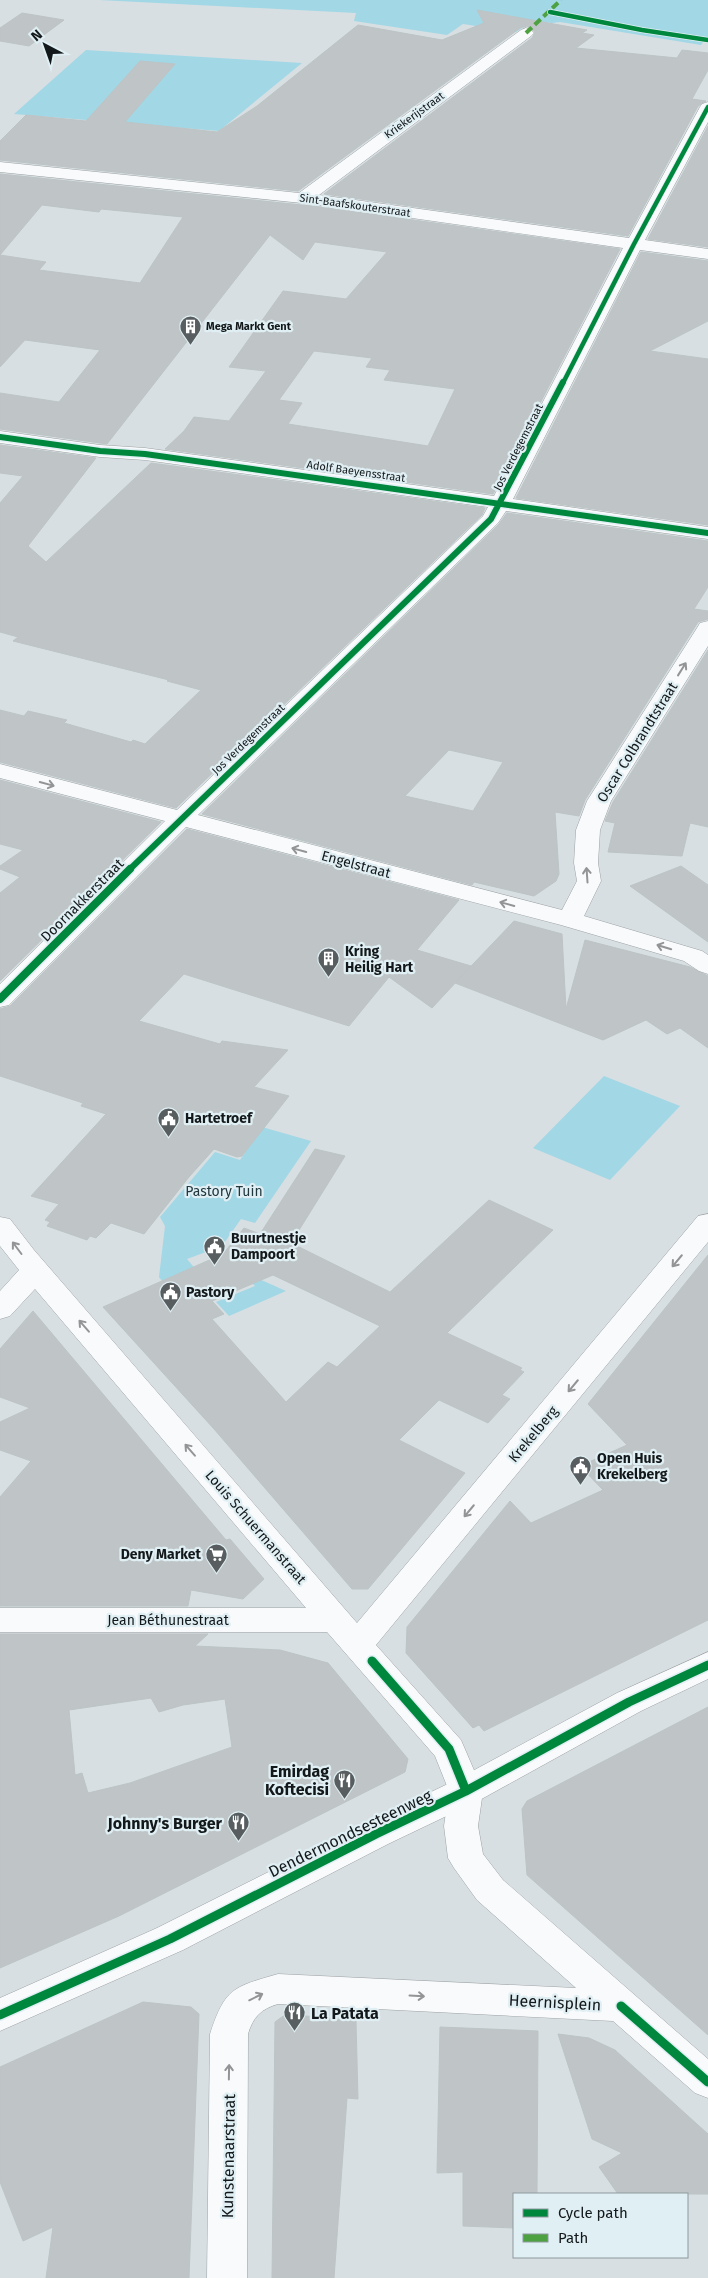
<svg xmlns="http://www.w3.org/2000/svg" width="708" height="2278" font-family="'Fira Sans',sans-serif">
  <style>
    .green { fill: #a2d7e6 }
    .building { fill: #bfc5c7; stroke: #bdc4c5; fill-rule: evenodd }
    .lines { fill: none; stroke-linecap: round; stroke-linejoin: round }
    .minor-casing { stroke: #9da2a4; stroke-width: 1 }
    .major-casing { stroke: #9da2a4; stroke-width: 1 }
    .minor { fill: #f9fafb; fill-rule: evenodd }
    .major { fill: #f9fafb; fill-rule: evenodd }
    .quiet { stroke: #4ea140; stroke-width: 4; stroke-dasharray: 8 4; stroke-linecap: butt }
    .cycleway-far3-casing { stroke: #e0eff4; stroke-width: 6 }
    .cycleway-far2-casing { stroke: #e0eff4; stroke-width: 9 }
    .cycleway-far1-casing { stroke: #e0eff4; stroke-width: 11 }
    .cycleway-casing { stroke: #e0eff4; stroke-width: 12 }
    .cycleway-far3 { stroke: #00873e; stroke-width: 4.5 }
    .cycleway-far2 { stroke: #00873e; stroke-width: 6 }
    .cycleway-far1 { stroke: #00873e; stroke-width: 8 }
    .cycleway { stroke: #00873e; stroke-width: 9 }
    .oneway { stroke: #929496 }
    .labels { text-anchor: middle; stroke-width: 4.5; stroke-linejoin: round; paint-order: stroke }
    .far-street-label { font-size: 11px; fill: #13181a; stroke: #e0eff4 }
    .far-poi-label { font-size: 11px; font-weight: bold; fill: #13181a; stroke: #e0eff4; text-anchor: start }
    .street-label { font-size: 14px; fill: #13181a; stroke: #e0eff4 }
    .poi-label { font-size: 14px; font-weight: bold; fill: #13181a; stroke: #e0eff4; text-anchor: start }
    .park-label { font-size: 14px; fill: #20383e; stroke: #e0eff4 }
    .near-poi-label { font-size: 16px; font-weight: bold; fill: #13181a; stroke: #e0eff4; text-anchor: end }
    .near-street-label { font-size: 16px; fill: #13181a; stroke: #e0eff4 }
  </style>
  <rect width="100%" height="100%" fill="#d7dfe2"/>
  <path class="green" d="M99 0H708V42H703L701 45 560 22 552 23 532 21 516 32 463 24 447 35 354 21 356 13Z
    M86 50 302 63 219 131 14 114Z
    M604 1076 680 1106 610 1180 533 1148Z
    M262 1127 311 1141 255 1223 241 1219 222 1246 187 1259 197 1271 164 1284 159 1277 165 1226 160 1217 215 1152 240 1160Z
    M239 1270 286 1291 229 1316 216 1302 255 1286Z"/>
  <path class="building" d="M477 10 587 30 582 33 594 35 576 48 677 58 682 50 708 53V70L692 99 706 101 698 106 628 236 324 194 532 38 535 32 527 26 520 28 298 191 0 160V141L26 115 86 121 140 61 175 64 125 122 217 132 257 106 358 25 442 40 484 23Z
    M22 13 64 20 29 46 0 41V28Z
    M708 126V247L648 239Z
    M0 174 321 207 620 249 493 494 165 449 184 431 194 417 229 421 266 371 229 367 283 291 346 299 387 252 315 242 303 260 270 235 107 444 0 429V393L59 402 100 350 25 340 0 367ZM42 205 99 212 101 209 183 217 140 283 39 270 46 262 0 255ZM314 351 372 358 366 367 390 370 384 380 455 389 428 446 288 424 302 403 279 400Z
    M641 252 708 261V321L650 351 708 359V525L516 498Z
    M0 445 96 458 28 546 46 562 151 463 485 508 482 515 176 808 0 762V710L24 716 28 711 67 720 64 723 131 742 133 740 145 744 201 690 167 681 169 680 13 641 18 637 0 632V503L23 476 0 473Z
    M507 513 708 541V587L694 609 708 611V619L698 622 585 800 579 816 555 812 559 874 556 881 534 896 474 882 472 885 202 814 499 524ZM449 750 503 762 473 811 405 796Z
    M708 650V827L690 823 682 856 608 852 615 823 605 821 613 802Z
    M0 780 161 822 0 981V893L20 877 0 869V866L23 850 0 844Z
    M187 829 459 900 417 950 471 966 432 1008 389 977 349 1026 184 974 139 1021 220 1044 222 1041 288 1050 254 1087 289 1096 242 1156 237 1157 214 1149 189 1177 144 1234 111 1223 96 1238 90 1236 87 1240 47 1226 50 1222 45 1220 59 1204 31 1196 106 1114 81 1106 83 1103 0 1076V1009L10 1006Z
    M681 866 708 885V942L630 886Z
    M514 921 562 934 566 1009 585 940 690 967 708 976V1048L680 1028 667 1034 646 1020 603 1040 455 983Z
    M315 1149 345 1156 291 1243 390 1292 489 1200 553 1230 447 1333 522 1368 520 1370 524 1372 502 1395 510 1399 488 1423 439 1400 399 1440 465 1473 368 1589H352L214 1429 103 1307 223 1254 244 1228 260 1234ZM273 1275 380 1326 337 1367 328 1362 286 1402 212 1319 224 1314 212 1301Z
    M708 1255V1620L484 1731 479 1725 473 1728 406 1653 407 1627 510 1501 531 1523 603 1490 580 1466 627 1445 588 1404Z
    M33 1311 226 1540 230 1539 264 1579 243 1599 191 1590 188 1606H0V1497L31 1461 0 1450V1422L30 1408 0 1397V1349Z
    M0 1634H208L195 1646 280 1650 328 1663 408 1759 405 1772 119 1916 0 1968ZM151 1698 159 1712 183 1705 225 1699 232 1747 130 1783 88 1793 82 1773 75 1775 69 1710Z
    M708 1707V2035L527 1875 522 1809 527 1801Z
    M143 2002 191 2007 199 2014 189 2278H46L53 2227 23 2241 0 2182V2067Z
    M286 2014 356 2021 358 2099 347 2098 334 2278H272L275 2022Z
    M440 2027 538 2031 537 2194H514V2228L463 2226V2172L437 2173Z
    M558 2034 589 2038 615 2050 708 2134V2194H618L599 2167 622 2153 592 2139Z"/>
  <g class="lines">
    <defs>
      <path id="minor" d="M526 28 531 30 534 33 531 36 319 195 629 238 700 107 702 104 708 102V122L645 240 708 249V259L640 250 513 499 708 527V539L506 511 498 523 198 815 562 910 577 881 574 863 576 830 587 801 697 628 700 623 708 621V646L611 801 600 830 598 863 601 881 584 916 702 951 708 955V974L699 971 684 961 561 925 186 827 9 1005 0 1007V984L165 821 0 778V764L177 810 483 516 488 507 145 460 100 457 0 443V431L100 445 145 448 494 496 623 248 321 205 0 172V162L299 193 521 30Z
        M708 1214V1242L376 1645 461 1740 483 1791 478 1826 483 1854 503 1880 708 2059V2098L695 2093 613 2021 278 2004C261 2009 253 2017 248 2034L247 2278H207L210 2034C225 1988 233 1987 278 1974L576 1988 477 1900 454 1868 448 1858 444 1826 449 1791 435 1756 327 1632H0V1608H306L35 1289 10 1316 0 1319V1291L19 1270 0 1246V1217L10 1219 34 1250 357 1623 698 1216Z"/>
      <path id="major" d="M708 1652V1679L641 1711 478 1801 388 1844 183 1950 0 2031V1998L157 1928 364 1824 454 1781 617 1693Z"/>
    </defs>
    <use href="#minor" class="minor-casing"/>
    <use href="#major" class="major-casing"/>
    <use href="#minor" class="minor"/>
    <use href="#major" class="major"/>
    <path class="quiet" d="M526 33 561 0"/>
    <defs>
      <path id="cycleway-far3" d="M550 12 642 30 708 40
        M563 383 634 244 708 107"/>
      <path id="cycleway-far2" d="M0 437 100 451 145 454 708 533
        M129 870 491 519 563 382"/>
      <path id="cycleway-far1" d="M0 999 130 869"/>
      <path id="cycleway" d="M372 1661 449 1749 466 1791
        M621 2006 708 2082
        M0 2015 170 1939 376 1834 466 1791 629 1702 708 1665"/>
    </defs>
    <use href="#cycleway-far3" class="cycleway-far3-casing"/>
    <use href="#cycleway-far2" class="cycleway-far2-casing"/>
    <use href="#cycleway-far1" class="cycleway-far1-casing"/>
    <use href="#cycleway" class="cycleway-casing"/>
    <use href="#cycleway-far3" class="cycleway-far3"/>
    <use href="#cycleway-far2" class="cycleway-far2"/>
    <use href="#cycleway-far1" class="cycleway-far1"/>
    <use href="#cycleway" class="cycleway"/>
  </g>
  <defs><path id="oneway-shaft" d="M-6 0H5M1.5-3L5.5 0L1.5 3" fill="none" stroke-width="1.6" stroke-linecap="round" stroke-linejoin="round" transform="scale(1.25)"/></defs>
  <g class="oneway">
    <use href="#oneway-shaft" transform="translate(682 669) rotate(-58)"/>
    <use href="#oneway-shaft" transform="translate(47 784) rotate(15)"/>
    <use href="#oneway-shaft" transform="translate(299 850) rotate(-165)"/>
    <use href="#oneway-shaft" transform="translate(587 875) rotate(-94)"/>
    <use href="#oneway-shaft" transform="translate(507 904) rotate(-165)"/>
    <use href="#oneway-shaft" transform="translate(664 947) rotate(-163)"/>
    <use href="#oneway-shaft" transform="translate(17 1248) rotate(-127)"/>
    <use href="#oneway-shaft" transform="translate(677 1261) rotate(130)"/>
    <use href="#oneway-shaft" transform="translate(84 1326) rotate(-131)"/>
    <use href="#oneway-shaft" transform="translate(573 1386) rotate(130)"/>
    <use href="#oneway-shaft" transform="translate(190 1450) rotate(-131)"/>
    <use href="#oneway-shaft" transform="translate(469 1511) rotate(130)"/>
    <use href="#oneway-shaft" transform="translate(417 1996) rotate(3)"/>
    <use href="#oneway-shaft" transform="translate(256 1997) rotate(-26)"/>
    <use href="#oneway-shaft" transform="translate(229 2072) rotate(-89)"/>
  </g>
  <defs>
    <symbol id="building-pin" viewBox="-11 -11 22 30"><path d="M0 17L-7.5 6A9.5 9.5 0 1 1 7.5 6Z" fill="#585e60" stroke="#e0eff4"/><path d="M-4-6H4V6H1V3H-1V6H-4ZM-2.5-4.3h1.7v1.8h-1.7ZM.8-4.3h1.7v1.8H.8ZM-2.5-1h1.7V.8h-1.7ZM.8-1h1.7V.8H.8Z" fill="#fff"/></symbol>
    <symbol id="civic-pin" viewBox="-11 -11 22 30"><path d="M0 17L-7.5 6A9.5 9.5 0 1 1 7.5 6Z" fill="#585e60" stroke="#e0eff4"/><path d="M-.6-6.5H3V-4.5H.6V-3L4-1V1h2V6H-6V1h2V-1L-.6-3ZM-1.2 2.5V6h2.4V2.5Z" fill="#fff"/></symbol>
    <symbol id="supermarket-pin" viewBox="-11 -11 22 30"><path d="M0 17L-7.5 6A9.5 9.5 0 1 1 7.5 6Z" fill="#585e60" stroke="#e0eff4"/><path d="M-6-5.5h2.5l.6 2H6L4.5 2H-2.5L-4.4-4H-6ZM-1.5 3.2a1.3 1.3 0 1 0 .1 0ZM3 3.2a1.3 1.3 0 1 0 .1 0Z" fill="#fff"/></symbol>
    <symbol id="restaurant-pin" viewBox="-11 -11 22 30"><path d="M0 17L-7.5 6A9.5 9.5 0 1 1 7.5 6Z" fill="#585e60" stroke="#e0eff4"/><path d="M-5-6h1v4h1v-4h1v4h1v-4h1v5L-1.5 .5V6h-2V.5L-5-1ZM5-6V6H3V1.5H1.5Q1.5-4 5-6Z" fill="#fff"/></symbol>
  </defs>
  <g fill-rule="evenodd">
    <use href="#building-pin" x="178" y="314" width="25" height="34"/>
    <use href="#building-pin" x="316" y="946" width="25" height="34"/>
    <use href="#civic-pin" x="156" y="1106" width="25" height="34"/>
    <use href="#civic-pin" x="202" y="1234" width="25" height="34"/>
    <use href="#civic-pin" x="158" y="1280" width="25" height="34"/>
    <use href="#civic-pin" x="568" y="1454" width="25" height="34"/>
    <use href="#supermarket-pin" x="204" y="1542" width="25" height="34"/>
    <use href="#restaurant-pin" x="332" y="1768" width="25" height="34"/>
    <use href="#restaurant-pin" x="226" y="1810" width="25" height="34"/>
    <use href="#restaurant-pin" x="282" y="2000" width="25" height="34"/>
  </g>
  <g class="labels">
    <g class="far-street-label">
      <text transform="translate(414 115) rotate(-36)" y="4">Kriekerijstraat</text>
      <text transform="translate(355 205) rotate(8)" y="4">Sint-Baafskouterstraat</text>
      <text transform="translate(518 447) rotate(-63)" y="4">Jos Verdegemstraat</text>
      <text transform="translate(356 471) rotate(8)" y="4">Adolf Baeyensstraat</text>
      <text transform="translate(248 739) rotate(-44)" y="4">Jos Verdegemstraat</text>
    </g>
    <g class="far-poi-label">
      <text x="206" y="330">Mega Markt Gent</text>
    </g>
    <g class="street-label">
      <text transform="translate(637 742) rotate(-58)" y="5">Oscar Colbrandtstraat</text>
      <text transform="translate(356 864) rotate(15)" y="5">Engelstraat</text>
      <text transform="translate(82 900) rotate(-45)" y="5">Doornakkerstraat</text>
      <text transform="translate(533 1434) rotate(-50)" y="5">Krekelberg</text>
      <text transform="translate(256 1527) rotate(49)" y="5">Louis Schuermanstraat</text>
      <text x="168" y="1625">Jean Béthunestraat</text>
    </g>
    <g class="poi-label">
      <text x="345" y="956">Kring<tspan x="345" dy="16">Heilig Hart</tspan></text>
      <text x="185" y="1123">Hartetroef</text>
      <text x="231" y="1243">Buurtnestje<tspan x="231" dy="16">Dampoort</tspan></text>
      <text x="186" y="1297">Pastory</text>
      <text x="597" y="1463">Open Huis<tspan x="597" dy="16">Krekelberg</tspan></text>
      <text x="201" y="1559" text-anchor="end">Deny Market</text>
    </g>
    <g class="park-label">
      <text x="224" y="1196">Pastory Tuin</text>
    </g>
    <g class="near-poi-label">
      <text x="329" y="1777">Emirdag<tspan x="329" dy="18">Koftecisi</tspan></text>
      <text x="222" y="1829">Johnny's Burger</text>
      <text x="311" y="2019" text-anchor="start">La Patata</text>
    </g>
    <g class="near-street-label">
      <text transform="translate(350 1833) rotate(-26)" y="6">Dendermondsesteenweg</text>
      <text transform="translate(555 2002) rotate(3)" y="6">Heernisplein</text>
      <text transform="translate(228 2156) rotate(-89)" y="6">Kunstenaarstraat</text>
    </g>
  </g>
  <rect x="513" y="2193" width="175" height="65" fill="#e0eff4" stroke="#8e999d"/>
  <rect x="523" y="2209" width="25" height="8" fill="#00873e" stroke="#8e999d"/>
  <text x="558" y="2218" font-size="15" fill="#13181a">Cycle path</text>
  <rect x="523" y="2234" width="25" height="8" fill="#4ea140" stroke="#8e999d"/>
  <text x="558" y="2243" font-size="15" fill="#13181a">Path</text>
  <g transform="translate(45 45) rotate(319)" stroke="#e0eff4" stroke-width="4" paint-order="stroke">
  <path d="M0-4L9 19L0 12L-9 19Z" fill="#13181a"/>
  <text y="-8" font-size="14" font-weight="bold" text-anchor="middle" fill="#13181a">N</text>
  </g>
</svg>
